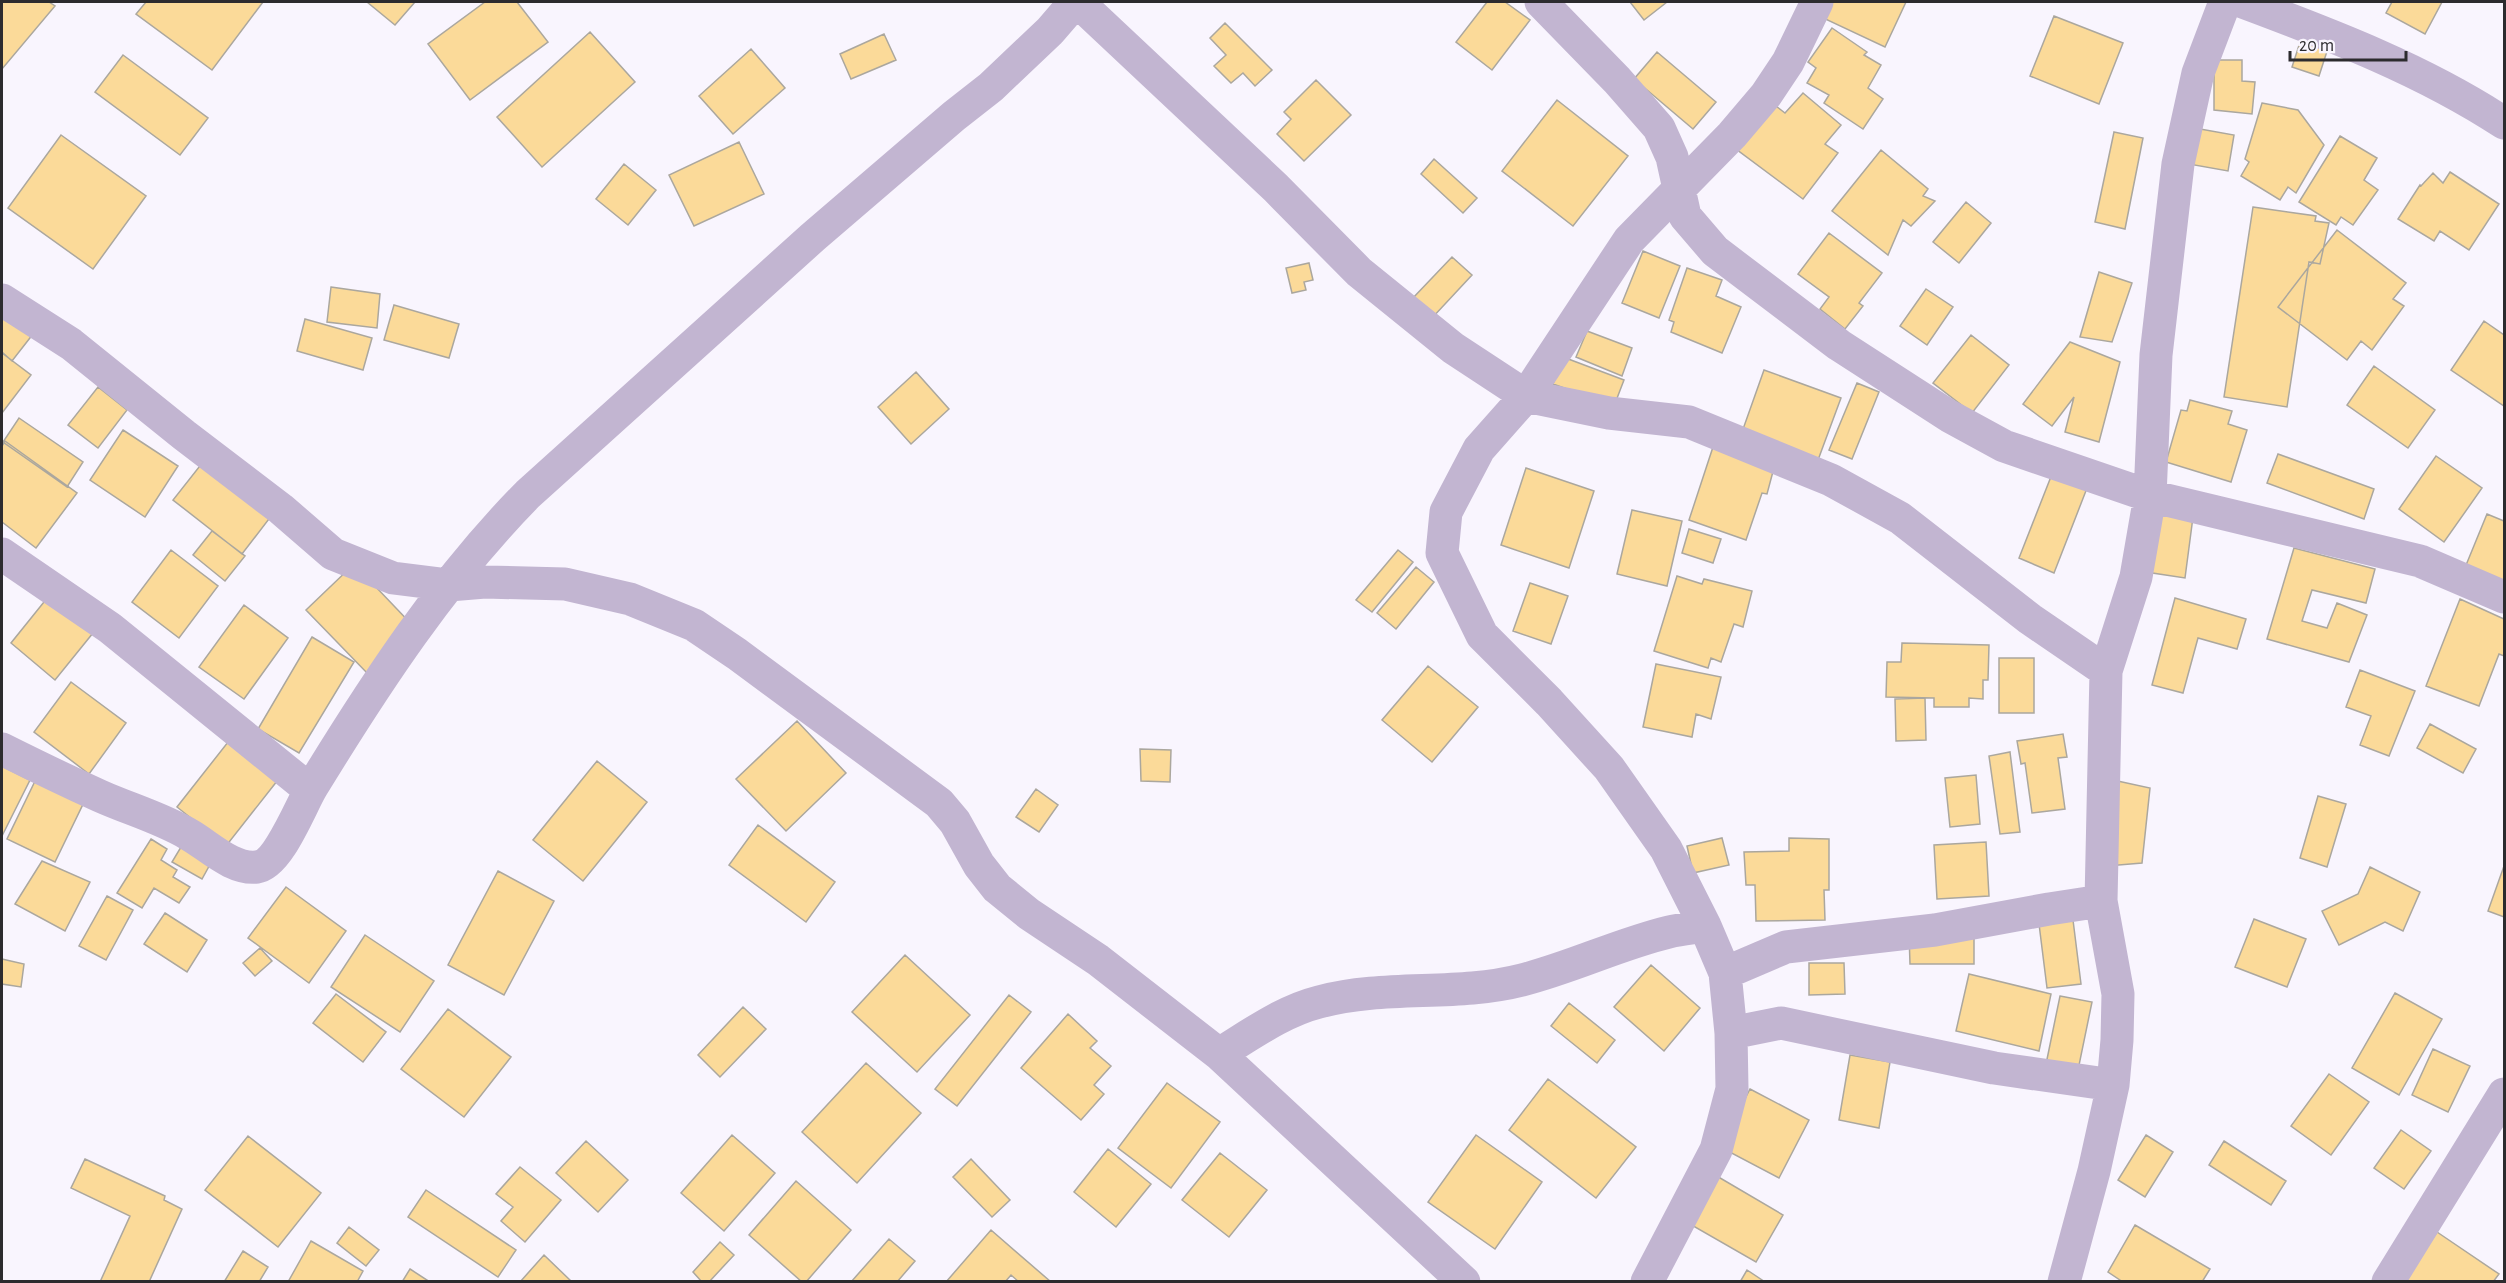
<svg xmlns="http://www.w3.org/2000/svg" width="2506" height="1283" font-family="'Alegreya Sans',sans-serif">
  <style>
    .building { fill: #fbda99; stroke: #aba79e; stroke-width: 1.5 }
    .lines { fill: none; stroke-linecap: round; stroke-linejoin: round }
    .minor { stroke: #c2b5d1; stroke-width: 33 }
  </style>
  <rect width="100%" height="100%" fill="#f9f5fe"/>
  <path class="building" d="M2 2H49L55 6 2 69Z
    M146 2H263L212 70 136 14Z
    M367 2H415L395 25Z
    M485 2H517L548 42 470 100 428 44Z
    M1487 2H1505L1530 20 1492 70 1456 42Z
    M1630 2H1667L1644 20Z
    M1828 2H1906L1885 47 1821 17Z
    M2392 2H2442L2425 34 2386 13Z
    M2054 16 2123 43 2099 104 2030 76Z
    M1225 23 1272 70 1255 86 1243 73 1231 83 1214 66 1226 55 1210 38Z
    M1832 28 1867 52 1864 55 1881 65 1868 88 1883 99 1863 129 1824 103 1829 95 1807 83 1816 68 1808 62Z
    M590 32 635 82 542 167 497 117Z
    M2303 33 2330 42 2319 76 2292 67Z
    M884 34 896 60 851 79 840 54Z
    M751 49 785 88 733 134 699 96Z
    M1657 52 1716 102 1693 129 1634 79Z
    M123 55 208 118 180 155 95 92Z
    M2214 60H2242V81L2255 82 2252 114 2214 110Z
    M1316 80 1351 115 1304 161 1277 134 1291 119 1284 112Z
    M1803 93 1841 125 1825 144 1838 153 1803 199 1736 149 1772 103 1785 113Z
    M1557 100 1628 156 1573 226 1502 171Z
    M2262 103 2298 110 2324 145 2296 193 2288 187 2280 200 2241 176 2249 162 2245 159Z
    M2189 127 2234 135 2228 171 2183 163Z
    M2114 132 2143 138 2125 229 2095 222Z
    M61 135 146 196 93 269 8 208Z
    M2340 136 2377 158 2364 180 2378 190 2353 225 2341 217 2336 225 2299 202Z
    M739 142 764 194 694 226 669 175Z
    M1881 150 1928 189 1923 196 1935 201 1911 226 1903 220 1888 255 1832 211Z
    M1434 159 1477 198 1463 213 1421 174Z
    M624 164 656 190 628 225 596 199Z
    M2450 172 2499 204 2469 250 2440 231 2434 241 2398 219 2420 185 2421 186 2433 173 2443 183Z
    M1966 202 1991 223 1959 263 1933 242Z
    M2253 207 2316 216 2315 221 2329 223 2320 264 2309 262 2287 407 2224 397Z
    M2337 230 2406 283 2393 299 2404 306 2372 350 2361 341 2347 360 2278 307Z
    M1829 233 1882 273 1859 303 1863 306 1845 329 1820 309 1829 297 1798 274Z
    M1643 251 1680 266 1659 318 1622 303Z
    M1452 257 1472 275 1432 318 1412 299Z
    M1309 263 1313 280 1304 282 1306 290 1292 293 1286 268Z
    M1687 268 1722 280 1716 296 1741 307 1722 353 1671 332 1674 322 1669 320Z
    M2099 272 2132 283 2112 342 2080 337Z
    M331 287 380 294 377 328 327 322Z
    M1926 289 1953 307 1927 345 1900 326Z
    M394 305 459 324 449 358 384 340Z
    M2 309 33 334 12 361 2 352Z
    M305 319 372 338 363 370 297 351Z
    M2484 321 2504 335V406L2451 370Z
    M1587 331 1632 348 1622 376 1576 357Z
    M1971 335 2009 365 1972 413 1933 383Z
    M2070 342 2120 362 2099 442 2065 432 2074 397 2052 426 2023 404Z
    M2 353 31 375 2 413Z
    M1563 357 1624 380 1614 406 1553 384Z
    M2374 366 2435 410 2408 448 2347 405Z
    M1764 370 1841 398 1818 460 1742 432Z
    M916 372 949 409 911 444 878 407Z
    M1857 383 1879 392 1852 459 1829 450Z
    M98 387 127 410 98 448 68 425Z
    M2190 400 2232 411 2228 424 2247 430 2231 482 2166 462 2181 410 2187 411Z
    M19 418 83 462 67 487 3 442Z
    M123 430 178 466 145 517 90 480Z
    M5 441 77 493 36 548 2 522V446Z
    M1713 447 1775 464 1767 494 1762 493 1746 540 1689 520Z
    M2278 454 2374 489 2364 519 2267 483Z
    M2436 456 2482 488 2444 542 2399 509Z
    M203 462 272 515 242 554 173 500Z
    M1526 468 1594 491 1569 568 1501 545Z
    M2054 469 2089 483 2054 573 2019 558Z
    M1632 510 1682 521 1667 586 1617 574Z
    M2155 512 2193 517 2185 578 2146 572Z
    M2487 514 2504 521V586L2464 570Z
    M1689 529 1721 539 1713 563 1682 553Z
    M212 531 245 556 225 581 193 555Z
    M2294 548 2375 569 2366 603 2312 590 2302 621 2327 628 2337 603 2367 615 2349 662 2267 639Z
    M171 550 218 586 179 638 132 602Z
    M1398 550 1413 562 1372 612 1356 600Z
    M354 564 415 628 368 674 306 610Z
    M1416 567 1434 582 1396 629 1377 613Z
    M1677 576 1702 584 1704 579 1752 591 1743 627 1734 624 1721 662 1711 658 1708 668 1654 651Z
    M1530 583 1568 596 1551 644 1513 631Z
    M52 592 97 628 55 680 11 643Z
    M2175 598 2246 619 2237 649 2198 638 2183 693 2152 685Z
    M2460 599 2504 619V656L2499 654 2479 706 2426 686Z
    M244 605 288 638 244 699 199 667Z
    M312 637 354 662 299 753 258 729Z
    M1902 643 1989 645 1988 680H1983V699L1969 698V707H1934V698L1886 697 1887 662H1901Z
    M1999 658H2034V713H1999Z
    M1656 664 1721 677 1711 719 1696 714 1692 737 1643 727Z
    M1428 666 1478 707 1432 762 1382 720Z
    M2360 670 2415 691 2389 756 2360 745 2371 716 2346 707Z
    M71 682 126 723 89 774 34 732Z
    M1925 698 1926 740 1896 741 1895 699Z
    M797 721 846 773 786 831 736 779Z
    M2430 724 2476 749 2463 773 2417 748Z
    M2063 734 2067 757 2058 758 2065 809 2032 813 2025 763 2021 764 2017 741Z
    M232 737 281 776 226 846 177 807Z
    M1140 749 1171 750 1170 782 1141 781Z
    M2010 752 2020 832 2000 834 1989 756Z
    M597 761 647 802 583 881 533 840Z
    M2 766 30 780 2 836Z
    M38 775 86 798 55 862 7 839Z
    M1976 775 1980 824 1950 827 1945 778Z
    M2113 780 2150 788 2142 863 2107 866Z
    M1036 789 1058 805 1039 832 1016 817Z
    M2318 796 2346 804 2327 867 2300 858Z
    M758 825 835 882 806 922 729 865Z
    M1722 838 1729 865 1693 873 1687 846Z
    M1789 838 1829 839V890H1824L1825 920 1756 921 1755 885H1746L1744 852 1789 851Z
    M151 839 167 849 161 860 177 870 173 877 190 887 179 903 154 888 142 908 117 893Z
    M184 842 213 859 202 879 172 862Z
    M1986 842 1989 896 1937 899 1934 845Z
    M42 861 90 882 65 931 15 904Z
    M2504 866V917L2488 911Z
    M2370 867 2420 892 2403 931 2385 922 2339 945 2322 911 2358 894Z
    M498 871 554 901 504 995 448 965Z
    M286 887 346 931 309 983 248 938Z
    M107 896 133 910 106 960 79 946Z
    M165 913 207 940 187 972 144 944Z
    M2254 919 2306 939 2287 987 2235 967Z
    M2073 920 2081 984 2047 988 2039 924Z
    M1909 934H1974V964H1910Z
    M365 935 434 981 400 1032 331 987Z
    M260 948 272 961 255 976 243 963Z
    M905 955 970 1015 917 1072 852 1012Z
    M2 959 24 964 21 987 2 984Z
    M1809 963H1844L1845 994 1809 995Z
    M1651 965 1700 1008 1664 1051 1614 1007Z
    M1969 974 2051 994 2039 1051 1956 1031Z
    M2395 993 2442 1019 2399 1095 2352 1068Z
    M336 994 386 1032 363 1062 313 1023Z
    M1009 995 1031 1012 957 1106 935 1089Z
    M2060 996 2092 1002 2077 1075 2045 1069Z
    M1569 1003 1615 1040 1597 1063 1551 1026Z
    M743 1007 766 1029 720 1077 698 1055Z
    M448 1009 511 1057 464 1117 401 1069Z
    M1068 1014 1097 1041 1090 1048 1111 1066 1094 1085 1104 1094 1081 1120 1021 1068Z
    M2433 1049 2470 1066 2448 1112 2412 1095Z
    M1850 1055 1890 1062 1879 1128 1839 1120Z
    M866 1063 921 1113 857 1183 802 1132Z
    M2329 1074 2369 1102 2331 1155 2291 1126Z
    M1548 1079 1636 1147 1596 1198 1509 1130Z
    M1167 1083 1220 1122 1171 1188 1118 1148Z
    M1750 1089 1809 1120 1779 1178 1720 1147Z
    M2401 1130 2431 1151 2404 1189 2374 1168Z
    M732 1135 775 1173 724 1231 681 1193Z
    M1476 1135 1542 1182 1495 1249 1428 1202Z
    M2146 1135 2173 1152 2145 1197 2118 1180Z
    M248 1136 321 1193 278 1247 205 1190Z
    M586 1141 628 1180 598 1212 556 1173Z
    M2224 1141 2286 1181 2271 1205 2209 1165Z
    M1108 1149 1151 1184 1116 1227 1074 1192Z
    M1220 1153 1267 1190 1229 1237 1182 1200Z
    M85 1159 165 1196 164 1200 182 1209 149 1282H100L130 1216 71 1188Z
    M971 1159 1010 1200 992 1217 953 1177Z
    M520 1167 561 1200 525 1242 501 1221 513 1207 496 1194Z
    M1715 1175 1783 1215 1756 1262 1688 1223Z
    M796 1181 851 1230 806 1282H802L749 1235Z
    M426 1190 516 1250 498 1277 408 1217Z
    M2135 1225 2210 1269 2202 1282H2123L2108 1272Z
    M349 1227 379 1250 366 1266 337 1243Z
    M991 1230 1051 1282H1019L1011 1275 1005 1282H946Z
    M2437 1232 2499 1274 2493 1282H2408L2405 1279Z
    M889 1239 915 1261 897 1282H851Z
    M311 1241 363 1271 357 1282H288Z
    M720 1242 734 1255 709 1282H702L693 1272Z
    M243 1251 268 1267 259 1282H224Z
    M544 1255 572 1282H520Z
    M410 1269 430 1282H402Z
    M1747 1270 1765 1282H1740Z"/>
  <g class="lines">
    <path class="minor" d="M1078 2 1276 188 1359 272 1453 348 1526 396 1609 413 1689 422 1831 480 1900 518 2030 619 2106 671
      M1541 2 1617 80 1659 128 1672 157 1685 216 1715 251 1839 345 1949 416 2004 446 2150 496 2420 561 2504 597
      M2243 2C2334 36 2423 70 2504 123
      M2 300 71 344 184 435 281 509 333 554 393 578 449 585 485 582 565 584 630 599 694 625 737 654 939 803 955 822 979 865 997 888 1029 914 1098 960 1219 1054 1464 1282
      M2 554 110 628 310 790
      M2 749C34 765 67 781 100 796 129 809 161 818 188 834 208 845 232 870 257 867 279 864 301 805 312 787 375 684 443 580 528 494L813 237 954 116 991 87 1050 31 1075 2
      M1725 973 1786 947 1935 930 2049 909 2101 901
      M1731 1033 1781 1023 1994 1068 2113 1085
      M1219 1054C1250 1035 1283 1011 1319 1002 1386 984 1456 997 1522 980 1573 967 1619 944 1669 932 1681 929 1694 928 1705 926
      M1647 1282 1716 1150 1732 1089 1731 1033 1725 973 1705 926 1666 849 1609 768 1549 702 1482 635 1442 553 1446 512 1479 449 1526 396 1629 240 1732 135 1766 95 1788 62 1817 2
      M2064 1282 2094 1171 2113 1085 2117 1040 2118 994 2101 901 2106 671 2136 577 2150 496 2156 355 2178 164 2198 73 2225 2
      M2388 1282 2504 1094"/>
  </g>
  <rect width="2506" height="1283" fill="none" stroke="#2c2b2e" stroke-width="6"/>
  <path d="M2290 51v9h116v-9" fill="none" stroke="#2c2b2e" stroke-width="3"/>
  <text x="2299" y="51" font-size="18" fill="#2c2b2e" stroke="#f9f5fe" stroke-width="4.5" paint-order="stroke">20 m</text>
</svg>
